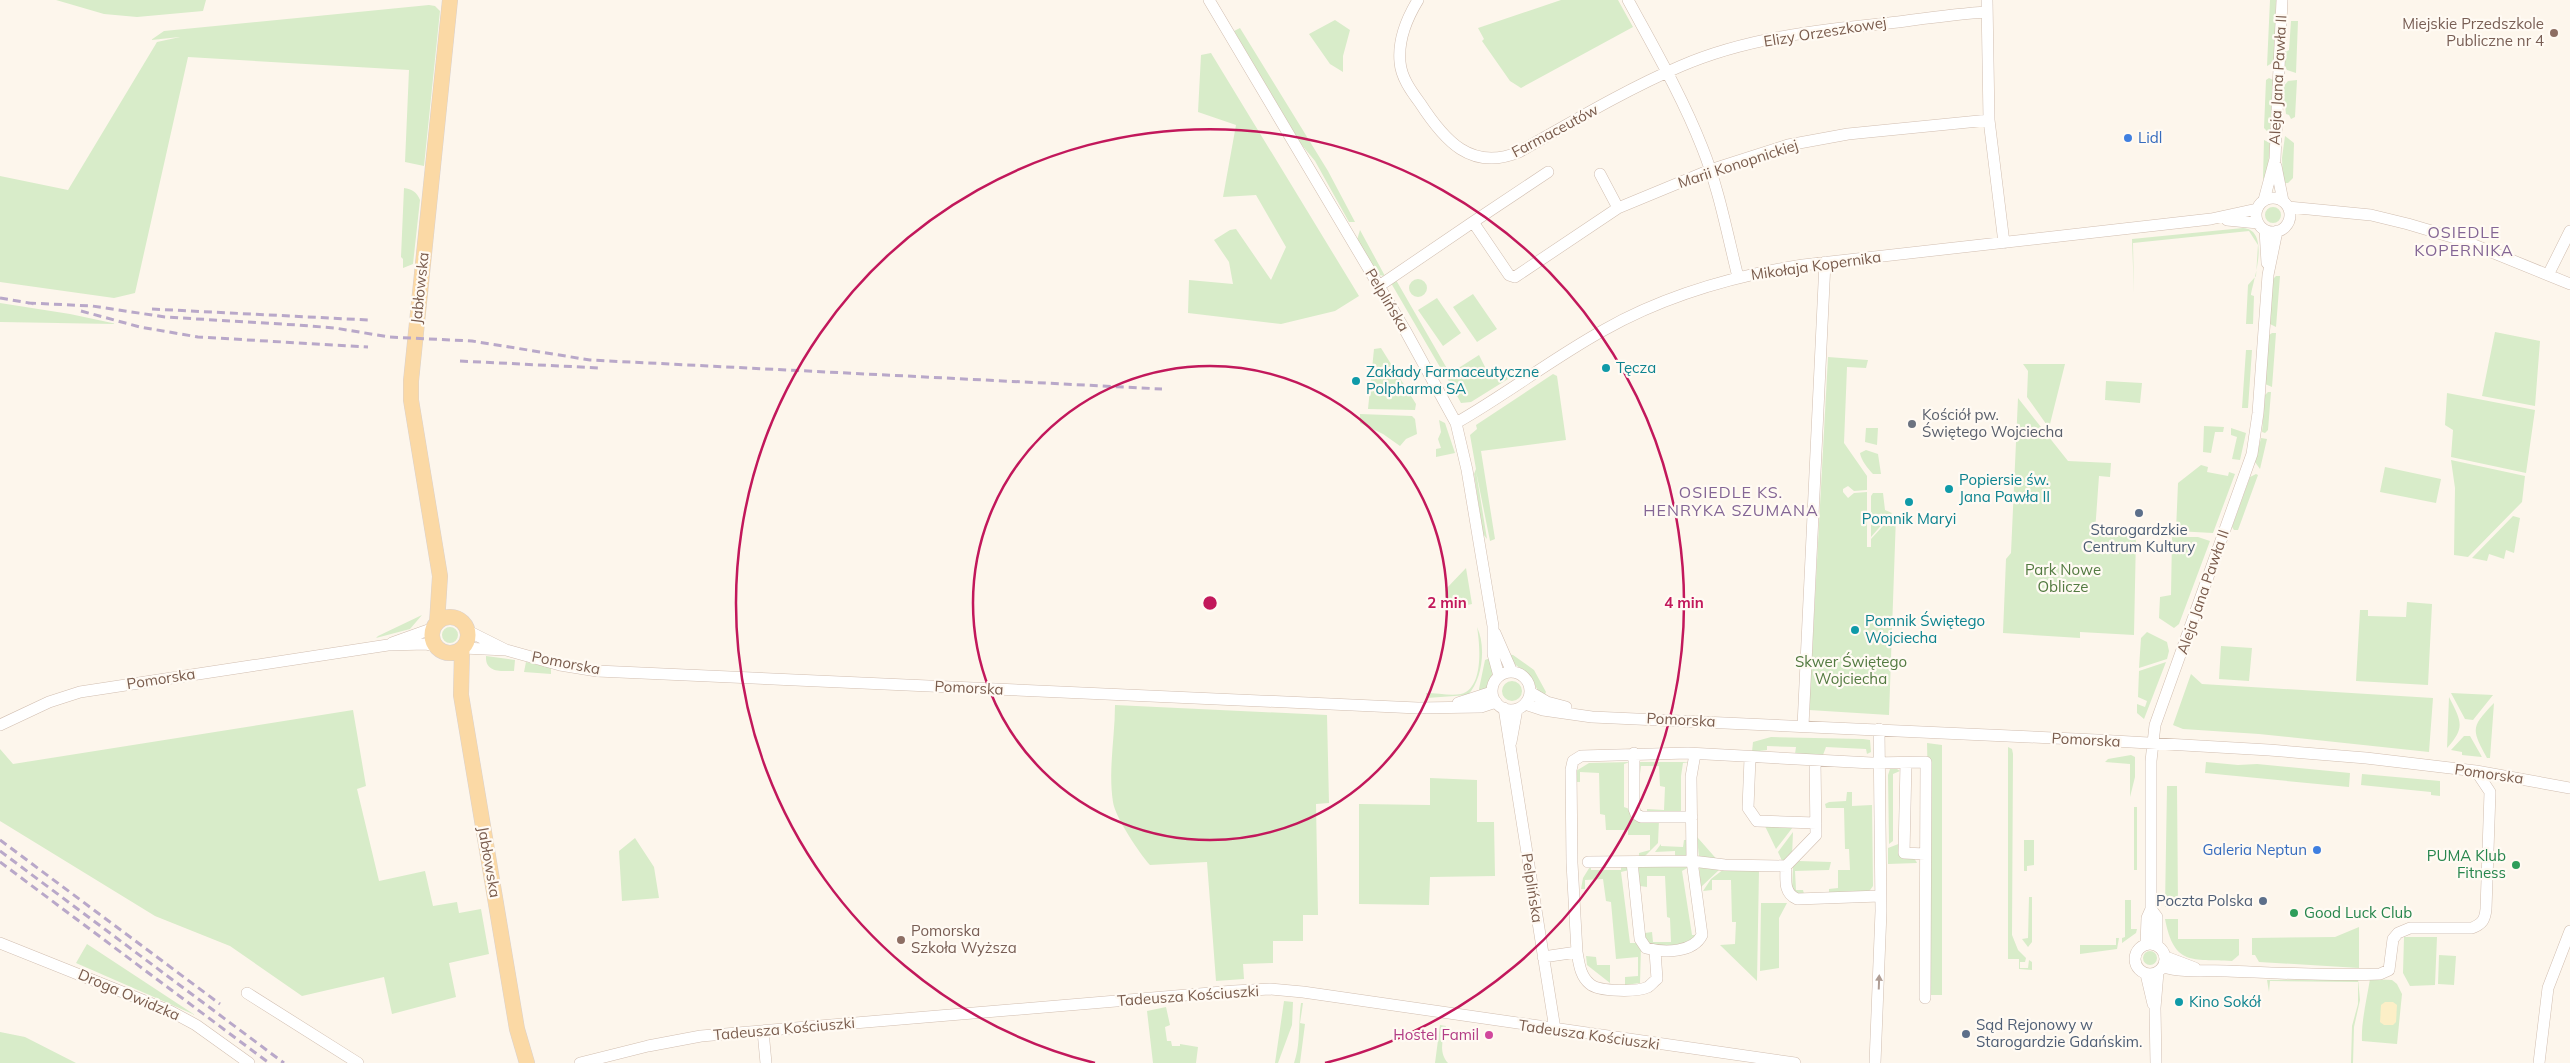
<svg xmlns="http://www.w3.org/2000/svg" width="2570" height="1063" font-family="Mulish,sans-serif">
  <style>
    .green { fill: #d8ecc9 }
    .sand { fill: #fcefc7 }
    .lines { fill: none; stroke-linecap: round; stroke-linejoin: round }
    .minor-casing { stroke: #d1beb0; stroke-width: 12 }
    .major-casing { stroke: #dad1cd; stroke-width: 16 }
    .minor { stroke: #fff; stroke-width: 11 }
    .major { stroke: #fbd9a5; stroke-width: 15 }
    .rail { stroke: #b9a8c9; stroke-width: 3; stroke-dasharray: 8 5; stroke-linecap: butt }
    .oneway { fill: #af9d94 }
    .ring { fill: none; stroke: #c2185b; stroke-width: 2.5 }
    .education-dot { fill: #8d6e63; stroke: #fffaf3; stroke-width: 2 }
    .shop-dot { fill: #3f7fe0; stroke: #fffaf3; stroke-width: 2 }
    .culture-dot { fill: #0f9aa8; stroke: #fffaf3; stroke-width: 2 }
    .worship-dot { fill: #6b7280; stroke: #fffaf3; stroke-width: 2 }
    .service-dot { fill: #5c6f8a; stroke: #fffaf3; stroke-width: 2 }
    .leisure-dot { fill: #2e9e5b; stroke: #fffaf3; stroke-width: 2 }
    .hotel-dot { fill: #d1479c; stroke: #fffaf3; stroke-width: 2 }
    .labels { text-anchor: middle; stroke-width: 4.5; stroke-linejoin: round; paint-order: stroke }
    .education-label { font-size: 15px; fill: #785e54; stroke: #fffaf3; text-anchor: end }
    .street-label { font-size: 15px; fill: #7a5c4d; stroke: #fffaf3 }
    .shop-label { font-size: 15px; fill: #366cbe; stroke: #fffaf3; text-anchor: start }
    .culture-label { font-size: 15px; fill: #0d838f; stroke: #fffaf3; text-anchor: start }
    .worship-label { font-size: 15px; fill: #5b616d; stroke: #fffaf3; text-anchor: start }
    .service-label { font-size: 15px; fill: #4e5e75; stroke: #fffaf3 }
    .park-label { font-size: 15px; fill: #537a41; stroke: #fffaf3 }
    .leisure-label { font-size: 15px; fill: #27864d; stroke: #fffaf3; text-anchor: end }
    .hotel-label { font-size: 15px; fill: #b23c85; stroke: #fffaf3; text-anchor: end }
    .neighbourhood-label { font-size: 16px; letter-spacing: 1px; fill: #846695; stroke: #fffaf3 }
    .centre { fill: #c2185b; stroke: #fffaf3; stroke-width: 2.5 }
    .ring-label { font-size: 15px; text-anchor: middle; font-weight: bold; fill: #c2185b; stroke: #fffaf3; stroke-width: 4.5; stroke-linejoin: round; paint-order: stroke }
  </style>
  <rect width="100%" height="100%" fill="#fdf6ec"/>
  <path class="green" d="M56 0H206L203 11 137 17 104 14Z
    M1561 0H1618L1633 27 1521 88 1510 81 1482 41 1484 39 1478 28Z
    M2270 0H2276L2274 62 2267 66Z
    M429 5 435 6 440 11 424 166 405 162 409 70 188 57 135 293 114 298 0 282V176L68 190 157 42 180 37 151 40 164 31Z
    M1335 20 1350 30 1343 56V72L1330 64 1309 34Z
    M2291 21H2298L2296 73 2287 70 2284 64V53L2289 50Z
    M1240 28 1328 171 1355 222H1349L1315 161 1301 144 1234 31Z
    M1211 53 1359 296 1335 311 1281 324 1188 313 1189 280 1233 284 1229 262 1214 240 1230 230 1236 229 1271 280 1286 247 1256 195 1223 197 1236 125 1198 112 1201 55Z
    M2269 78 2273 80 2270 130 2267 131 2264 128 2266 80Z
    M2297 80 2295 117 2291 119 2289 115 2286 114 2283 87 2288 81Z
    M2285 136 2294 143 2293 178 2288 183H2283L2282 158Z
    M2264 140 2270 143 2267 182 2263 178Z
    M404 188C412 189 417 192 420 200L413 264 403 268V259L401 257Z
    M2265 215a8 8 0 1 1 16 0a8 8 0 1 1-16 0Z
    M2243 228C2272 230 2252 284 2251 295L2254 296 2253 324H2246L2248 285 2256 276 2258 245 2249 231 2133 243 2134 294 2132 239Z
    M1360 230 1385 276 1379 275 1376 271 1357 240Z
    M2276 276H2280L2276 327 2270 324 2273 279Z
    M1409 288a9 9 0 1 1 18 0a9 9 0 1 1-18 0Z
    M1396 280 1449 372 1444 374 1391 283Z
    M1473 294 1497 329 1477 342 1453 307Z
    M1437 298 1461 333 1443 346 1418 310Z
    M0 303 70 314 117 324 0 322Z
    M2495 332 2540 341 2535 406 2482 396Z
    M2272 333H2276L2272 387 2265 384 2269 335Z
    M1381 348 1416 404 1415 410 1368 409 1374 349Z
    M2246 350H2252L2248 408H2242Z
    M1479 355 1491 379 1503 372 1508 379 1471 402 1461 403 1446 376Z
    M1828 357 1868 360 1866 368 1847 367 1844 443 1867 476V490L1854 491 1848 486 1843 489V492L1848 498 1854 493 1867 492V547H1871V539L1894 514 1896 516 1889 715 1809 710Z
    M2023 364H2065L2049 428 2027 397 2028 371Z
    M1553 374 1557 376 1566 440 1481 451 1495 539 1490 541 1476 471 1487 539 1483 534 1474 474 1476 469 1470 435 1477 429 1476 425Z
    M2106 381 2142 383 2140 403 2105 400Z
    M2268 392H2271L2268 430 2265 433 2262 432 2265 395Z
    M2447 393 2535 410 2526 473 2451 457 2453 430 2445 425Z
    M2018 398 2068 461 2111 463 2110 477 2099 476 2095 532 2136 535 2134 635 2080 632V638L2003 633 2006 559 2011 553Z
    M1360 414 1412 416 1415 419 1417 434 1406 439 1400 446 1383 434 1360 423Z
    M1439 420 1445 423 1455 453 1436 457V449L1441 448 1438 439 1441 432Z
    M2204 426 2224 427 2223 432H2215L2211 453 2203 452Z
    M1866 428H1878L1877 445 1865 442Z
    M2231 428 2246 433 2240 460 2232 459 2237 437 2231 435Z
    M2261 438 2267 439 2260 469 2255 462Z
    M1866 450 1878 454 1881 474H1873C1868 469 1861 460 1860 453Z
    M2451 460 2525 476 2522 502 2468 557 2454 555 2455 488Z
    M2201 465 2208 467 2207 472 2228 476 2229 472 2235 474 2213 533 2176 531 2178 483Z
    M2385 467 2441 479 2436 503 2380 492Z
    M2256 474 2258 475 2238 530H2234L2232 527 2250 477Z
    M1873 493H1883L1885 510 1892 513 1871 537V496Z
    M2513 516 2520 518 2514 553 2506 550 2504 559 2489 554 2487 561 2472 558Z
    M2172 537H2198L2210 541 2179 624 2174 628 2159 618 2160 597 2171 595Z
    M1466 568 1472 604 1447 609 1445 590Z
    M2407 602 2432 604 2428 685 2356 681 2360 610H2368V616L2406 617Z
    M422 615 410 629 376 638 378 636Z
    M1477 627C1486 646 1483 678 1468 695L1427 698 1426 693C1437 693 1451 696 1461 694 1484 688 1480 645 1477 627Z
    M442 635a8 8 0 1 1 16 0a8 8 0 1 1-16 0Z
    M2147 632 2167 642 2169 651 2167 659 2139 668 2141 638Z
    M2221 646 2252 648 2249 681 2219 679Z
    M1507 654 1513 655 1534 670 1546 692 1544 697C1536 691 1536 684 1530 677 1521 665 1516 670 1507 654Z
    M486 656 515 660 514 671C502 671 485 673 486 656Z
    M1490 658C1494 673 1493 684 1480 694L1479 689 1485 660Z
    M526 662 551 668V674L524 672Z
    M2166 662 2144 719 2137 713V704L2145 707 2147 701 2138 697 2139 671Z
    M2191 674 2202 684 2433 698 2429 752 2259 734 2183 729 2173 725Z
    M1502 691a10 10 0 1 1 20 0a10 10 0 1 1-20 0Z
    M2451 693 2493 695 2473 720 2465 719Z
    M2449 697C2461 721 2466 727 2447 748Z
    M2494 703 2490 758H2487C2471 729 2471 727 2494 703Z
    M1115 705 1327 715 1329 803 1316 804 1318 915H1303V941H1273V963L1243 964 1244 979 1216 981 1207 862 1150 865C1140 854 1115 817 1113 802 1108 770 1115 737 1115 705Z
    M353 710 366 786 357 789 379 881 425 871 433 906 457 902 459 913 481 909 489 954 449 963 456 997 392 1014 384 977 302 996 230 946 155 916 0 821V749L13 764Z
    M2464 736H2470L2482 757 2462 755V752L2451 750Z
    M1771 737 1863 739 1870 740 1871 752 1867 754 1866 749 1826 747 1823 755 1795 754 1796 747 1767 746V750L1752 752 1753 742Z
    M1927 743 1942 745V995H1930L1929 985 1931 919Z
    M2008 747 2012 749 2013 754 2012 935 2018 950 2026 958 2025 962H2020V968H2028L2029 960 2032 962V970L2019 969V959H2008Z
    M2131 755 2135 757V777L2130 797V764L2105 762 2108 759Z
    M1630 762 1624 764V807L1659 820 1658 843 1644 857 1639 858V853L1650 850V835H1628V830H1606L1605 815 1600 814 1599 773 1580 772V782H1576V771L1589 763Z
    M1639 762H1691L1683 763 1681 776V813L1647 815V809L1664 810 1665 787 1660 786 1659 766H1641L1640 774 1637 775Z
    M2206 762 2238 765 2257 764 2350 773 2349 787 2205 773Z
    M1890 769H1897L1900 771 1893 774V841L1889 844 1888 775Z
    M2362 774 2440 781V796L2431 795V792L2361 785Z
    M1430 778 1477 780V822H1494L1495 876 1430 877 1429 905 1359 904V804L1430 805Z
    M2167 786H2177L2178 907H2165Z
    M1847 792H1852V806L1872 805 1873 886 1868 893 1829 894V889L1838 888V870H1850L1849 849H1845L1844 808H1826L1825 804 1829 802 1846 801Z
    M2134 807H2137V870H2134Z
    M1765 826 1793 827 1776 849Z
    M1793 832 1792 856 1783 863 1778 852Z
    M1697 837 1698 838 1720 863 1699 857Z
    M635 838 654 867 659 898 622 901 619 851Z
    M1684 840H1687L1689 853 1685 857 1675 858V851L1655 852 1661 844V846L1683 847Z
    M2024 840H2034V865L2027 866V871H2024Z
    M1901 843 1916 861 1917 863 1888 864V848Z
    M1799 861 1831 862 1829 870 1795 871 1796 890H1803L1804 894H1797L1792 889 1793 867Z
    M1621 864H1627L1629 870 1621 872 1630 943H1638L1641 947 1640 983 1625 985V977L1638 976V957L1616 959 1611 902 1606 901 1603 879 1585 880V889H1581L1583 878 1591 865V870H1621Z
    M1687 864 1689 867 1682 871 1692 935H1698L1697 942 1658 947 1645 942V933L1652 932 1653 942H1671L1670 918 1667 917 1665 876H1647V887L1640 886 1638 867Z
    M1699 867 1720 869 1701 887Z
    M1724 869 1759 870 1757 981 1720 945 1735 944 1736 922H1732L1731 880H1712V890L1703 891 1711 879Z
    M2029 897H2032V942L2028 947 2022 939 2028 938Z
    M2125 900H2131V929H2137L2136 933 2122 943V938L2125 937Z
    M1761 903H1787L1779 918V968L1760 971Z
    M2165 919H2178V939H2239V955L2232 961C2192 959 2174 966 2165 919Z
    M2359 927V968L2259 962 2255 955H2252V938L2335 937Z
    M2404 937H2437L2435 985 2410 986 2403 973Z
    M2116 938H2119L2117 949 2080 954V945H2116Z
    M87 944 195 1015 76 963Z
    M2143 958a7 7 0 1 1 14 0a7 7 0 1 1-14 0Z
    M2439 955 2456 956 2454 985 2438 984Z
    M1586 956 1596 957 1597 965H1610V983L1587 965Z
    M2358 979 2360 1000 2354 1027 2353 1063H2351L2352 1026 2358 1004V982L2270 981 2269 992 2267 980Z
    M2370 979 2392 980 2397 984 2402 994 2397 1044 2362 1041C2361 1022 2367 998 2370 979Z
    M1284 1001 1293 1002 1292 1025 1278 1063H1275Z
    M1301 1003H1303L1300 1023 1305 1024 1300 1063H1294C1301 1043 1298 1023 1301 1003Z
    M1166 1007 1170 1025 1165 1027 1167 1041H1171L1172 1046H1180V1044L1198 1047 1196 1063H1153L1147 1011Z
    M1440 1025 1446 1026C1443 1039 1438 1052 1448 1063H1435Z
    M0 1032 25 1037 76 1063H0Z"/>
  <path class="sand" d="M2385 1002H2393L2397 1005 2396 1022 2393 1025H2384L2380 1022 2381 1005Z"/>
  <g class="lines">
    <defs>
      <path id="minor" d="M1209 0 1405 330 1456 423 1467 470 1493 626V654L1499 676
        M1418 0C1407 18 1398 41 1400 62 1401 77 1411 91 1420 103 1444 140 1471 172 1519 152 1572 122 1625 90 1681 66 1746 38 1818 30 1889 23 1921 19 1954 14 1987 12
        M1628 0C1654 48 1682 96 1702 147 1719 189 1727 233 1738 277
        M1987 0 1989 120 2004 243
        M2276 166 2283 201
        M1600 174 1618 208
        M2256 215a17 17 0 1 1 34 0a17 17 0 1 1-34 0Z
        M2264 200 2275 159 2282 0
        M2288 207 2371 215 2408 224 2462 240 2570 284
        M2227 220 2258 223
        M1473 222 1548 172
        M2265 230 2267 263
        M2548 275 2570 231
        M1379 286 1473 222 1509 275 1515 277 1618 208 1710 170 1788 145 1848 134 1989 120
        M1456 423C1507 394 1553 358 1604 330 1666 295 1733 276 1803 265L2211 219 2257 209
        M468 631 506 650
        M1495 633 1512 672
        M392 643 434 628
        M463 648 506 650 560 665 597 671 1418 708 1481 707 1496 702
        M1492 691a19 19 0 1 1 38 0a19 19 0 1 1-38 0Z
        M1530 692 1547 702 1566 707
        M1458 703 1492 692
        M1525 704 1543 710 1592 717 2097 740 2269 750 2366 758 2476 771 2570 788
        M1504 708 1554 1023 1553 1029
        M0 725 49 702 80 692 388 645 426 644 436 646
        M1803 726 1825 262
        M1511 742 1517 709
        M1634 753V809L1636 814 1641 817H1692
        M1750 758 1748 808 1757 821 1816 823
        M1815 760 1816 835 1786 866C1786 879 1783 893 1797 899L1880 896
        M1906 763 1904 853 1925 854
        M1588 862 1692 861 1691 777 1695 754
        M1632 862 1640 939 1646 948C1664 953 1693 953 1702 935L1692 861 1725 865 1786 866
        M2151 909 2157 917V945
        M0 943 170 1011 196 1025 249 1063
        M2135 959a15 15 0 1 1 30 0a15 15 0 1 1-30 0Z
        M2146 944 2147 918 2151 909V761L2155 725 2252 454 2258 413 2268 275 2277 231
        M1577 952C1579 963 1580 976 1590 984 1599 992 1638 992 1648 987 1651 985 1654 981 1657 979L1655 951
        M1543 957 1577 952 1572 863 1571 770 1573 761 1581 756 1688 753 1872 763 1926 762 1925 998
        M2166 957 2195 968
        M2163 967C2184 973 2206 970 2227 971 2279 973 2329 976 2380 974L2389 970 2393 939 2398 933 2410 928H2472C2482 924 2485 920 2486 909L2490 792 2476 771
        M2146 974 2153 1004
        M247 993 358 1063
        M763 1031 766 1063
        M580 1063 648 1046 701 1036 1234 991 1270 989 1303 992 1795 1063
        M1875 1063 1881 911 1879 729
        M2156 1063 2155 1008 2158 972
        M2539 1063 2548 988 2570 931"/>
      <path id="major" d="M432 635a18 18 0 1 1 36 0a18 18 0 1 1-36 0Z
        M437 623 440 576 411 400V381L450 0
        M462 649 461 695 517 1029 527 1063"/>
    </defs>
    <use href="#minor" class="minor-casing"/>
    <use href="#major" class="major-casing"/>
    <use href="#minor" class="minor"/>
    <use href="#major" class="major"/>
    <path class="rail" d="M0 298 35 304
      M28 303 92 306 165 317 297 325 335 328 389 337 472 341 590 360 1162 389
      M152 309 368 320
      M81 311 140 327 198 337 368 347
      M460 361 600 368
      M0 840 220 1004
      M0 851 284 1063
      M0 862 269 1063"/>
  </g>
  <defs><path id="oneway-solid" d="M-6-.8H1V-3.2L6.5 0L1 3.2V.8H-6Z" transform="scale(1.25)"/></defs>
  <use class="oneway" href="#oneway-solid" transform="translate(1879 982) rotate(-88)"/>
  <g class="ring">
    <circle cx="1210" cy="603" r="237"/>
    <path d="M1095 1063A474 474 0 1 1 1325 1063"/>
  </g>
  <g class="education-dot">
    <circle cx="2554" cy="33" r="5"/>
    <circle cx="901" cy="940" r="5"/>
  </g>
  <g class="shop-dot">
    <circle cx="2128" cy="138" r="5"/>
    <circle cx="2317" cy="850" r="5"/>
  </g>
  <g class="culture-dot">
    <circle cx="1606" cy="368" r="5"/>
    <circle cx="1356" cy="381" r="5"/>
    <circle cx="1949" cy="489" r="5"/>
    <circle cx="1909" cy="502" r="5"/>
    <circle cx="1855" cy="630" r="5"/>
    <circle cx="2179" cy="1002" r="5"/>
  </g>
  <circle class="worship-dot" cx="1912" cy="424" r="5"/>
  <g class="service-dot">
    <circle cx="2139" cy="513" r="5"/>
    <circle cx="2263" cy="901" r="5"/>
    <circle cx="1966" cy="1034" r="5"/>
  </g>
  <g class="leisure-dot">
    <circle cx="2516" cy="865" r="5"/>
    <circle cx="2294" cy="913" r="5"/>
  </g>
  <circle class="hotel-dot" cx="1489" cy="1035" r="5"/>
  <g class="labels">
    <g class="education-label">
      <text x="2544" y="29">Miejskie Przedszkole<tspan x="2544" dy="17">Publiczne nr 4</tspan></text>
      <text x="911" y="936" text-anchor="start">Pomorska<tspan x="911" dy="17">Szkoła Wyższa</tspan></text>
    </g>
    <g class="street-label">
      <text transform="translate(1825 32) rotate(-9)" y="5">Elizy Orzeszkowej</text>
      <text transform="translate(2278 80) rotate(-87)" y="5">Aleja Jana Pawła II</text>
      <text transform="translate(1555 131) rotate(-28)" y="5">Farmaceutów</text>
      <text transform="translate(1738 164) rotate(-18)" y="5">Marii Konopnickiej</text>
      <text transform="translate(1816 266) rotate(-8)" y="5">Mikołaja Kopernika</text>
      <text transform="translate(420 288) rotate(-84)" y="5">Jabłowska</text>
      <text transform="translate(1387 300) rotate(59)" y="5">Pelplińska</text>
      <text transform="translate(2203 592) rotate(-71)" y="5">Aleja Jana Pawła II</text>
      <text transform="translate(566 663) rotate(11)" y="5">Pomorska</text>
      <text transform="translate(161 679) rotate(-9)" y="5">Pomorska</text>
      <text transform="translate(969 688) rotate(3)" y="5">Pomorska</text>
      <text transform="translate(1681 720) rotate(3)" y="5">Pomorska</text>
      <text transform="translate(2086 740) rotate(3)" y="5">Pomorska</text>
      <text transform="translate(2489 774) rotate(8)" y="5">Pomorska</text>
      <text transform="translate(489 862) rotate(80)" y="5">Jabłowska</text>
      <text transform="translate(1532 888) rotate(81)" y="5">Pelplińska</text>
      <text transform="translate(129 995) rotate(23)" y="5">Droga Owidzka</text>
      <text transform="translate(1188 996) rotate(-4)" y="5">Tadeusza Kościuszki</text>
      <text transform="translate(784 1029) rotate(-5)" y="5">Tadeusza Kościuszki</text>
      <text transform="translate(1589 1035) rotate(8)" y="5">Tadeusza Kościuszki</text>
    </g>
    <g class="shop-label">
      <text x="2138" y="143">Lidl</text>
      <text x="2307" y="855" text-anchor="end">Galeria Neptun</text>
    </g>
    <g class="culture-label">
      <text x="1616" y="373">Tęcza</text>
      <text x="1366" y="377">Zakłady Farmaceutyczne<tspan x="1366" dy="17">Polpharma SA</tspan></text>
      <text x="1959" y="485">Popiersie św.<tspan x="1959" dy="17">Jana Pawła II</tspan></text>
      <text x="1909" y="524" text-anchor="middle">Pomnik Maryi</text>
      <text x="1865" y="626">Pomnik Świętego<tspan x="1865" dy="17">Wojciecha</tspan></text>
      <text x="2189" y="1007">Kino Sokół</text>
    </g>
    <g class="worship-label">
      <text x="1922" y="420">Kościół pw.<tspan x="1922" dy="17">Świętego Wojciecha</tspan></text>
    </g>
    <g class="service-label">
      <text x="2139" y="535">Starogardzkie<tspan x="2139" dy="17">Centrum Kultury</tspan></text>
      <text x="2253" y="906" text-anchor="end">Poczta Polska</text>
      <text x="1976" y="1030" text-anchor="start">Sąd Rejonowy w<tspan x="1976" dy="17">Starogardzie Gdańskim.</tspan></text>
    </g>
    <g class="park-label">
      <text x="2063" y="575">Park Nowe<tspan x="2063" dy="17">Oblicze</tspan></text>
      <text x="1851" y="667">Skwer Świętego<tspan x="1851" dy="17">Wojciecha</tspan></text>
    </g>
    <g class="leisure-label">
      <text x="2506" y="861">PUMA Klub<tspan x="2506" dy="17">Fitness</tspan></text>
      <text x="2304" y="918" text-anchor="start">Good Luck Club</text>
    </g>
    <g class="hotel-label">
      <text x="1479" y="1040">Hostel Famil</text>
    </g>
    <g class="neighbourhood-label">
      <text x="2464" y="238">OSIEDLE<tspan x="2464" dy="18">KOPERNIKA</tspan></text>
      <text x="1731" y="498">OSIEDLE KS.<tspan x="1731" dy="18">HENRYKA SZUMANA</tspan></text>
    </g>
  </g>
  <circle cx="1210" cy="603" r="8" class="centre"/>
  <g class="ring-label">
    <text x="1447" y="608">2 min</text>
    <text x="1684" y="608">4 min</text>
  </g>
</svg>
